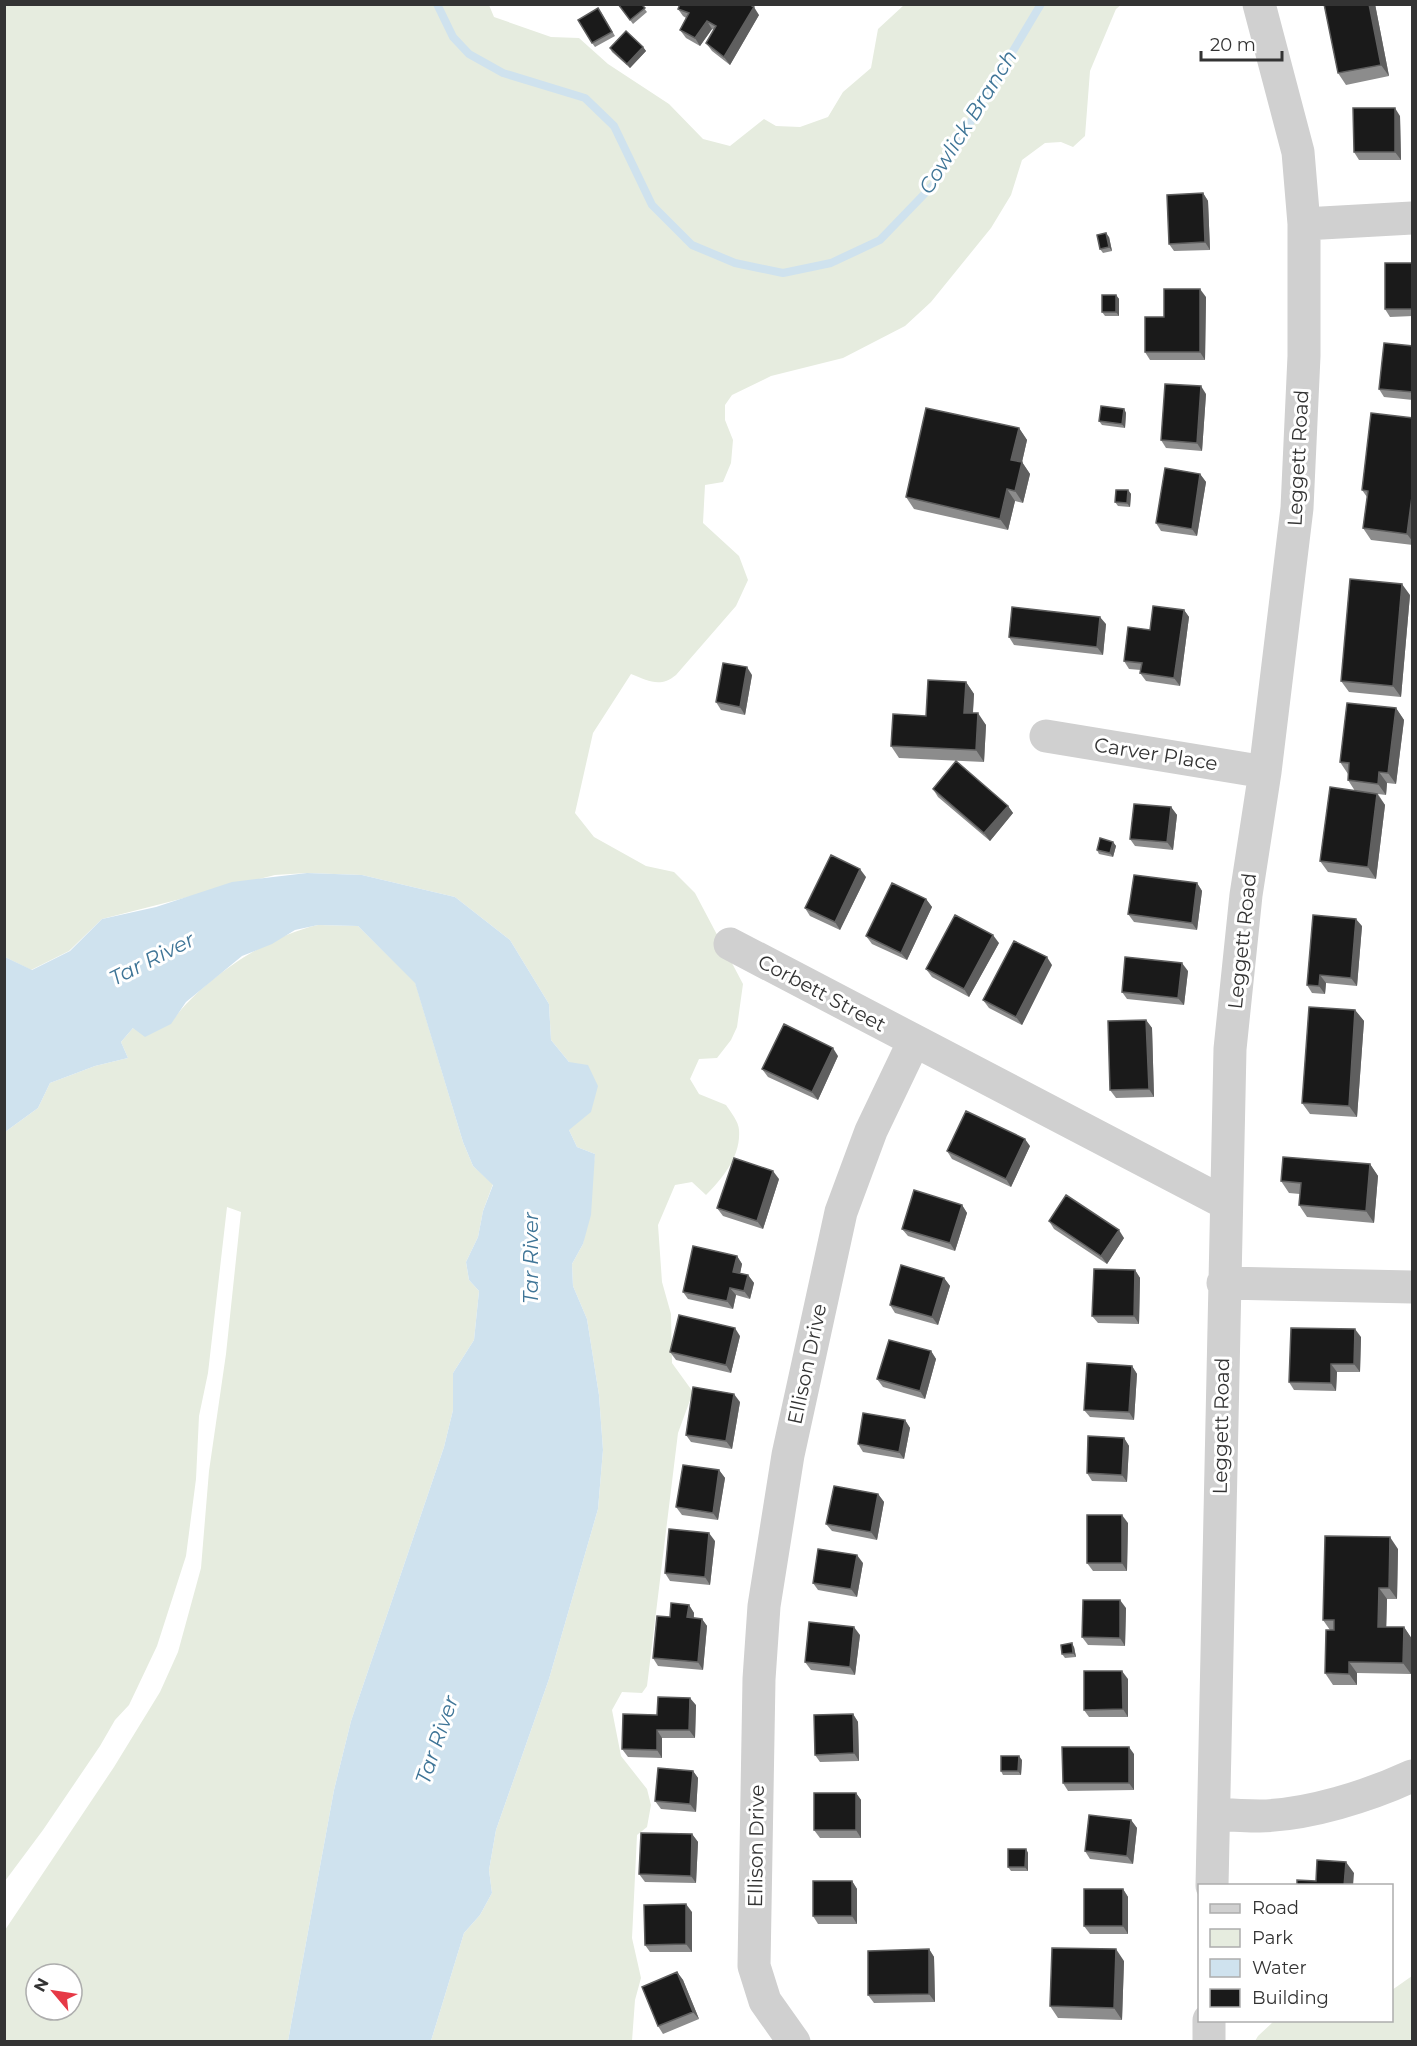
<svg xmlns="http://www.w3.org/2000/svg" width="1417" height="2046" font-family="Montserrat,sans-serif">
  <style>
    .green { fill: #e6ecdf; fill-rule: evenodd }
    .water { fill: #cfe2ee }
    .lines { fill: none; stroke-linecap: round; stroke-linejoin: round }
    .stream { stroke: #cfe2ee; stroke-width: 8 }
    .minor { stroke: #d0d0d0; stroke-width: 33 }
    .wall { fill: #8c8c8c }
    .shaded-wall { fill: #5f5f5f }
    .building { fill: #1a1a1a; stroke: #5f5f5f; stroke-width: 1.5 }
    .labels { text-anchor: middle; stroke-width: 6; stroke-linejoin: round; paint-order: stroke }
    .street-label { font-size: 20px; fill: #333; stroke: #fff }
    .water-label { font-size: 21px; font-style: italic; fill: #3f7597; stroke: #fff }
  </style>
  <rect width="100%" height="100%" fill="#fff"/>
  <path class="green" d="M4 5H489L494 17 551 37 579 38 608 64 669 104 703 139 730 146 764 119 776 126 800 127 828 117 843 92 871 68 878 29 904 5H1121L1116 9 1090 71 1085 136 1073 147 1061 142 1045 143 1022 160 1011 195 991 228 931 302 905 326 843 358 771 376 732 395 725 405V420L733 440 731 463 723 482 705 485 703 523 739 556 748 580 736 606 676 675C660 688 649 681 631 674L593 733 575 813 594 837 646 866 674 872 695 893 743 984 737 1027 731 1040 717 1058 699 1059 690 1079 699 1094 726 1105C730 1111 739 1122 739 1130 741 1156 723 1178 706 1195L692 1182 675 1185 658 1225 662 1282 671 1314 672 1363 693 1392 678 1433 647 1686 642 1693 622 1692 612 1710 621 1756 647 1789 651 1805 647 1827 637 1835 632 1938 641 1978 635 2000 632 2041H431L464 1933 480 1915 492 1893 489 1870 496 1830 549 1679 598 1509 603 1450 599 1395 587 1319 573 1286 572 1264 583 1244 595 1154 577 1147 569 1130V1062L551 1040 549 1004 510 940 455 897 362 875 307 873 275 875 102 919 69 951 31 970 5 957Z
    M318 925 358 926 415 982 463 1142 473 1166 493 1184 483 1211 478 1237 466 1262 469 1280 479 1291 474 1340 453 1373V1410L444 1447 351 1721 334 1790 288 2041H5V1930L114 1767 160 1692 178 1652 201 1568 209 1471 226 1354 241 1212 227 1207 208 1373 199 1416 196 1479 186 1556 157 1646 129 1705 115 1720 100 1746 43 1830 5 1881V1132L38 1108 50 1083 95 1066 128 1058 121 1042 133 1028 170 1024C201 980 267 936 318 925ZM36 1974H72V2010H36Z
    M1412 1976V2041H1255L1258 2036 1274 2021 1392 2020V1990Z"/>
  <path class="water" d="M307 873 362 875 455 897 510 940 549 1004 551 1040 569 1062 588 1065 598 1086 591 1112 569 1130 577 1147 595 1154 591 1215 583 1244 572 1264 573 1286 587 1319 599 1395 603 1450 598 1509 549 1679 496 1830 489 1870 492 1893 480 1915 464 1933 431 2041H288L334 1790 351 1721 444 1447 453 1410V1373L474 1340 479 1291 469 1280 466 1262 478 1237 483 1211 493 1185 473 1166 463 1142 415 983 358 926 318 925 295 930 272 944 242 956 186 1002 171 1024 145 1037 133 1028 121 1042 128 1058 95 1066 50 1083 38 1108 5 1132V957L32 970 70 951 102 919 156 907 232 882Z"/>
  <g class="lines">
    <path class="stream" d="M437 4 453 37 469 54 503 73 585 98 614 126 652 205 692 245 735 263 783 273 831 263 880 240 933 185 1041 4"/>
    <path class="minor" d="M1304 224 1412 218
      M1046 736 1265 772
      M730 944 1225 1203
      M1223 1283 1412 1287
      M1214 1814C1229 1815 1245 1816 1260 1816 1308 1815 1369 1796 1412 1776
      M1212 1886 1230 1049 1246 895 1265 772 1297 508 1304 356V224L1298 152 1259 4
      M794 2042 765 2001 754 1966 759 1679 764 1606 788 1455 841 1212 871 1131 914 1041
      M1209 2042V2020"/>
  </g>
  <path class="wall" d="M618 4H641L647 12 633 24Z
    M1324 4H1375L1389 76 1346 85 1338 73Z
    M678 9 759 15 730 65 712 51 706 43 714 30 712 29 700 46 686 38 680 30 686 18 683 16Z
    M601 12 615 36 595 47 592 43Z
    M643 47 646 51 630 68 612 52 610 48Z
    M1400 116 1401 160H1359L1354 152Z
    M1203 193 1208 201 1210 250 1174 251 1169 244Z
    M1109 237 1112 251 1103 253 1100 249Z
    M1413 263V316L1390 317 1385 309Z
    M1116 295 1119 299V316H1105L1102 312Z
    M1206 297 1205 360H1150L1145 352Z
    M1413 346V400L1384 397 1379 389Z
    M1206 394 1202 451 1166 448 1161 440Z
    M1124 409 1126 413 1125 428 1102 425 1099 421Z
    M1413 418V545L1371 540 1363 528 1367 497 1362 490Z
    M1019 428 1027 440 1022 462 1030 474 1023 503 1015 501 1008 530 914 509 906 497Z
    M1200 474 1206 482 1197 536 1161 531 1156 523Z
    M1128 490 1131 494 1130 507 1118 506 1115 502Z
    M1410 595 1401 697 1349 692 1341 681Z
    M1184 610 1189 617 1180 686 1146 681 1140 673 1141 670 1129 669 1124 661 1150 630Z
    M1106 624 1103 655 1014 645 1009 637Z
    M752 675 745 715 721 710 716 702Z
    M966 682 974 694 973 713 986 725 984 762 899 758 891 746Z
    M1396 708 1404 720 1396 784 1387 783 1386 795 1378 794 1385 805 1376 879 1328 872 1320 861 1355 791 1348 780V774L1340 762Z
    M933 789 1008 806 1013 813 990 841 938 797Z
    M1171 807 1177 815 1173 850 1135 846 1130 839Z
    M1113 842 1116 846 1113 857 1099 854 1097 850Z
    M866 877 840 930 810 916 805 908Z
    M1197 883 1202 891 1197 930 1134 922 1128 914Z
    M926 899 932 907 907 960 872 944 866 936Z
    M1362 926 1357 986 1326 983 1325 994 1312 993 1307 985Z
    M999 943 969 997 932 977 926 969Z
    M1052 965 1022 1025 989 1008 983 1000Z
    M1188 971 1184 1005 1127 999 1122 992Z
    M1355 1010 1364 1021 1357 1117 1310 1114 1302 1103Z
    M1146 1020 1152 1028 1154 1097 1116 1098 1110 1090Z
    M838 1056 818 1100 768 1077 762 1069Z
    M1030 1146 1011 1187 952 1159 947 1151Z
    M1370 1164 1378 1176 1374 1223 1307 1217 1299 1205 1300 1194 1289 1193 1281 1181Z
    M779 1179 763 1229 723 1216 717 1208Z
    M962 1205 967 1213 955 1251 908 1236 902 1229Z
    M1049 1221 1124 1238 1107 1264 1054 1229Z
    M737 1256 742 1264 740 1273 748 1275 754 1283 750 1299 736 1295 733 1309 688 1299 683 1292Z
    M1135 1270 1140 1278 1139 1324 1098 1323 1092 1316Z
    M944 1278 950 1286 938 1325 895 1313 890 1305Z
    M740 1336 731 1373 676 1360 670 1352Z
    M1361 1337 1360 1372H1337L1336 1391 1294 1390 1289 1382Z
    M931 1351 936 1359 925 1399 883 1387 877 1379Z
    M1132 1366 1137 1374 1134 1420 1090 1417 1084 1410Z
    M740 1402 732 1449 691 1442 686 1435Z
    M905 1420 910 1428 904 1459 863 1452 858 1444Z
    M1124 1438 1129 1446 1127 1482 1092 1481 1087 1473Z
    M719 1470 725 1478 718 1520 682 1515 676 1507Z
    M878 1494 884 1502 877 1540 832 1531 826 1524Z
    M1128 1523 1127 1571H1093L1087 1563Z
    M715 1541 710 1585 670 1581 665 1573Z
    M1398 1549 1397 1599H1387L1386 1627H1404L1412 1639 1411 1674 1357 1673V1685H1333L1325 1673 1330 1630 1323 1620Z
    M863 1563 857 1597 818 1590 813 1583Z
    M689 1605 694 1613V1618L702 1619 707 1626 703 1670 658 1666 653 1658 670 1617Z
    M1126 1608 1125 1646 1088 1645 1082 1637Z
    M860 1635 855 1675 811 1670 805 1662Z
    M1074 1647 1076 1657 1065 1658 1062 1654Z
    M1128 1679V1717H1089L1084 1710Z
    M696 1705 695 1738H662V1758L628 1757 622 1749 657 1715Z
    M853 1714 858 1722 859 1761 820 1762 815 1755Z
    M1134 1754V1790L1068 1791 1063 1783Z
    M1022 1760 1021 1775H1003L1001 1771Z
    M693 1771 698 1778 696 1812 661 1809 655 1801Z
    M856 1793 861 1800V1838H820L814 1830Z
    M1131 1820 1137 1828 1133 1864 1090 1859 1085 1851Z
    M692 1834 698 1842 696 1883 645 1882 639 1874Z
    M1026 1849 1028 1853V1871H1011L1008 1867Z
    M852 1881 857 1889V1924H818L813 1916Z
    M1123 1889 1128 1897V1934H1090L1084 1926Z
    M692 1912V1952H650L645 1945Z
    M929 1949 934 1957 935 2002 874 2003 868 1995Z
    M1124 1961 1122 2020 1058 2018 1050 2006Z
    M677 1972 683 1980 699 2019 663 2034 658 2026Z"/>
  <path class="shaded-wall" d="M1369 4H1375L1389 76 1381 65Z
    M754 7 759 15 730 65 724 57Z
    M707 21 712 29 700 46 695 38Z
    M643 47 646 51 630 68 627 64Z
    M1395 108 1400 116 1401 160 1395 152Z
    M1203 193 1208 201 1210 250 1205 242Z
    M1106 233 1109 237 1112 251 1109 247Z
    M1200 289 1206 297 1205 360 1200 352Z
    M1116 295 1119 299V316L1116 312Z
    M1201 386 1206 394 1202 451 1197 443Z
    M1124 409 1126 413 1125 428 1122 424Z
    M1019 428 1027 440 1022 462 1030 474 1023 503 1015 491 1011 460Z
    M1200 474 1206 482 1197 536 1192 529Z
    M1007 489 1015 501 1008 530 1000 519Z
    M1413 489V542L1407 534Z
    M1128 490 1131 494 1130 507 1127 503Z
    M1402 584 1410 595 1401 697 1393 686Z
    M1184 610 1189 617 1180 686 1174 678Z
    M1100 617 1106 624 1103 655 1097 647Z
    M747 667 752 675 745 715 740 707Z
    M966 682 974 694 972 724 964 713Z
    M1396 708 1404 720 1396 784 1388 773Z
    M978 713 986 725 984 762 976 750Z
    M1379 772 1387 783 1386 795 1378 784Z
    M1377 794 1385 805 1376 879 1368 867Z
    M1008 806 1013 813 990 841 984 833Z
    M1171 807 1177 815 1173 850 1167 842Z
    M1113 842 1116 846 1113 857 1110 853Z
    M860 869 866 877 840 930 835 922Z
    M1197 883 1202 891 1197 930 1192 923Z
    M926 899 932 907 907 960 901 953Z
    M1356 919 1362 926 1357 986 1351 978Z
    M993 935 999 943 969 997 964 989Z
    M1047 957 1052 965 1022 1025 1016 1017Z
    M1182 963 1188 971 1184 1005 1178 998Z
    M1320 975 1326 983 1325 994 1319 986Z
    M1355 1010 1364 1021 1357 1117 1349 1106Z
    M1146 1020 1152 1028 1154 1097 1149 1089Z
    M833 1048 838 1056 818 1100 812 1092Z
    M1025 1139 1030 1146 1011 1187 1006 1179Z
    M1370 1164 1378 1176 1374 1223 1366 1211Z
    M773 1171 779 1179 763 1229 757 1221Z
    M962 1205 967 1213 955 1251 950 1243Z
    M1119 1230 1124 1238 1107 1264 1101 1256Z
    M737 1256 742 1264 739 1279 733 1272Z
    M1135 1270 1140 1278 1139 1324 1134 1316Z
    M748 1275 754 1283 750 1299 744 1291Z
    M944 1278 950 1286 938 1325 932 1317Z
    M730 1288 736 1295 733 1309 727 1301Z
    M735 1328 740 1336 731 1373 726 1365Z
    M1355 1329 1361 1337 1360 1372 1354 1364Z
    M931 1351 936 1359 925 1399 920 1391Z
    M1331 1364 1337 1372 1336 1391 1331 1383Z
    M1132 1366 1137 1374 1134 1420 1129 1412Z
    M734 1394 740 1402 732 1449 726 1441Z
    M905 1420 910 1428 904 1459 899 1452Z
    M1124 1438 1129 1446 1127 1482 1122 1475Z
    M719 1470 725 1478 718 1520 713 1513Z
    M878 1494 884 1502 877 1540 871 1532Z
    M1122 1515 1128 1523 1127 1571 1122 1563Z
    M709 1533 715 1541 710 1585 705 1577Z
    M1390 1537 1398 1549 1397 1599 1389 1588Z
    M857 1555 863 1563 857 1597 851 1589Z
    M1379 1588 1387 1599 1386 1638 1378 1627Z
    M1120 1600 1126 1608 1125 1646 1120 1638Z
    M689 1605 694 1613 693 1625 687 1617Z
    M702 1619 707 1626 703 1670 698 1662Z
    M854 1627 860 1635 855 1675 850 1667Z
    M1404 1627 1412 1639 1411 1674 1403 1663Z
    M1072 1643 1074 1647 1076 1657 1073 1653Z
    M1349 1662 1357 1673V1685L1349 1674Z
    M1122 1671 1128 1679V1717L1123 1709Z
    M690 1698 696 1705 695 1738 689 1730Z
    M853 1714 858 1722 859 1761 854 1753Z
    M657 1730 662 1738V1758L657 1750Z
    M1129 1747 1134 1754V1790L1129 1783Z
    M1019 1756 1022 1760 1021 1775 1018 1771Z
    M693 1771 698 1778 696 1812 690 1804Z
    M856 1793 861 1800V1838L856 1830Z
    M1131 1820 1137 1828 1133 1864 1127 1856Z
    M692 1834 698 1842 696 1883 691 1876Z
    M1026 1849 1028 1853V1871L1025 1867Z
    M1346 1862 1354 1873 1353 1886H1344Z
    M852 1881 857 1889V1924L852 1916Z
    M1123 1889 1128 1897V1934L1123 1926Z
    M686 1904 692 1912V1952L686 1944Z
    M929 1949 934 1957 935 2002 929 1994Z
    M1116 1949 1124 1961 1122 2020 1114 2008Z
    M677 1972 683 1980 699 2019 693 2012Z"/>
  <path class="building" d="M618 4H641L645 8 630 20Z
    M680 4H749L754 7 724 57 706 43 716 26 707 21 695 38 680 30 689 13 678 9Z
    M1324 4H1369L1381 65 1338 73Z
    M598 8 612 32 592 43 578 20Z
    M626 31 643 47 627 64 610 48Z
    M1353 108H1395V152H1354Z
    M1203 193 1205 242 1169 244 1167 195Z
    M1106 233 1109 247 1100 249 1097 235Z
    M1385 263H1413V309H1385Z
    M1164 289H1200V352H1145V317H1164Z
    M1102 295H1116V312H1102Z
    M1384 343 1413 346V392L1379 389Z
    M1165 384 1201 386 1197 443 1161 440Z
    M1101 406 1124 409 1122 424 1099 421Z
    M926 408 1019 428 1011 460 1022 462 1015 491 1007 489 1000 519 906 497Z
    M1371 413 1413 418V489L1407 534 1363 528 1368 491 1362 490Z
    M1165 468 1200 474 1192 529 1156 523Z
    M1116 490H1128L1127 503 1115 502Z
    M1350 579 1402 584 1393 686 1341 681Z
    M1153 606 1184 610 1174 678 1140 673 1142 663 1124 661 1128 627 1150 630Z
    M1012 607 1100 617 1097 647 1009 637Z
    M723 663 747 667 740 707 716 702Z
    M928 680 966 682 964 713H978L976 750 891 746 893 714 926 716Z
    M1347 703 1396 708 1388 773 1379 772 1378 784 1348 780 1349 763 1340 762Z
    M956 761 1008 806 984 833 933 789Z
    M1330 787 1377 794 1368 867 1320 861Z
    M1134 804 1171 807 1167 842 1130 839Z
    M1100 838 1113 842 1110 853 1097 850Z
    M831 855 860 869 835 922 805 908Z
    M1134 875 1197 883 1192 923 1128 914Z
    M892 883 926 899 901 953 866 936Z
    M955 915 993 935 964 989 926 969Z
    M1313 915 1356 919 1351 978 1320 975 1319 986 1307 985Z
    M1014 941 1047 957 1016 1017 983 1000Z
    M1125 957 1182 963 1178 998 1122 992Z
    M1309 1007 1355 1010 1349 1106 1302 1103Z
    M1146 1020 1149 1089 1110 1090 1108 1021Z
    M784 1024 833 1048 812 1092 762 1069Z
    M966 1111 1025 1139 1006 1179 947 1151Z
    M1283 1157 1370 1164 1366 1211 1299 1205 1301 1183 1281 1181Z
    M734 1158 773 1171 757 1221 717 1208Z
    M914 1190 962 1205 950 1243 902 1229Z
    M1066 1195 1119 1230 1101 1256 1049 1221Z
    M693 1246 737 1256 733 1272 748 1275 744 1291 730 1288 727 1301 683 1292Z
    M901 1265 944 1278 932 1317 890 1305Z
    M1094 1269 1135 1270 1134 1316H1092Z
    M679 1315 735 1328 726 1365 670 1352Z
    M1291 1328 1355 1329 1354 1364H1331V1383L1289 1382Z
    M889 1340 931 1351 920 1391 877 1379Z
    M1087 1363 1132 1366 1129 1412 1084 1410Z
    M693 1387 734 1394 726 1441 686 1435Z
    M863 1413 905 1420 899 1452 858 1444Z
    M1088 1436 1124 1438 1122 1475 1087 1473Z
    M683 1465 719 1470 713 1513 676 1507Z
    M834 1486 878 1494 871 1532 826 1524Z
    M1087 1515H1122V1563H1087Z
    M669 1529 709 1533 705 1577 665 1573Z
    M1325 1536 1390 1537 1389 1588H1379L1378 1627H1404L1403 1663 1349 1662V1674L1325 1673 1326 1630H1334V1620H1323Z
    M818 1549 857 1555 851 1589 813 1583Z
    M1083 1600H1120V1638L1082 1637Z
    M671 1603 689 1605 687 1617 702 1619 698 1662 653 1658 657 1616 670 1617Z
    M809 1622 854 1627 850 1667 805 1662Z
    M1072 1643 1073 1653 1062 1654 1061 1645Z
    M1084 1671H1122L1123 1709 1084 1710Z
    M658 1697 690 1698 689 1730H657V1750L622 1749 623 1714 657 1715Z
    M853 1714 854 1753 815 1755 814 1715Z
    M1062 1747H1129V1783H1063Z
    M1001 1756H1019L1018 1771H1001Z
    M658 1768 693 1771 690 1804 655 1801Z
    M814 1793H856V1830H814Z
    M1089 1815 1131 1820 1127 1856 1085 1851Z
    M641 1833 692 1834 691 1876 639 1874Z
    M1008 1849H1026L1025 1867H1008Z
    M1317 1860 1346 1862 1344 1886H1297V1880L1316 1881Z
    M813 1881H852V1916H813Z
    M1084 1889H1123V1926H1084Z
    M686 1904V1944L645 1945 644 1905Z
    M1052 1948 1116 1949 1114 2008 1050 2006Z
    M929 1949V1994L868 1995V1951Z
    M677 1972 693 2012 658 2026 642 1987Z"/>
  <g class="labels">
    <g class="street-label">
      <text transform="translate(1298 458) rotate(-87)" y="7">Leggett Road</text>
      <text transform="translate(1156 754) rotate(9)" y="7">Carver Place</text>
      <text transform="translate(1242 941) rotate(-84)" y="7">Leggett Road</text>
      <text transform="translate(822 993) rotate(28)" y="7">Corbett Street</text>
      <text transform="translate(807 1364) rotate(-78)" y="7">Ellison Drive</text>
      <text transform="translate(1221 1426) rotate(-89)" y="7">Leggett Road</text>
      <text transform="translate(756 1846) rotate(-89)" y="7">Ellison Drive</text>
    </g>
    <g class="water-label">
      <text transform="translate(968 122) rotate(-58)" y="7">Cowlick Branch</text>
      <text transform="translate(152 959) rotate(-27)" y="7">Tar River</text>
      <text transform="translate(531 1258) rotate(-90)" y="7">Tar River</text>
      <text transform="translate(437 1740) rotate(-71)" y="7">Tar River</text>
    </g>
  </g>
  <rect width="1417" height="2046" fill="none" stroke="#333333" stroke-width="12"/>
  <rect x="1198" y="1884" width="195" height="138" fill="#ffffff" stroke="#adadad" stroke-width="1.5"/>
  <rect x="1210" y="1904" width="30" height="9" fill="#d0d0d0" stroke="#adadad" stroke-width="1.5"/>
  <text x="1252" y="1914" font-size="18" fill="#333333">Road</text>
  <rect x="1210" y="1929" width="30" height="18" fill="#e6ecdf" stroke="#adadad" stroke-width="1.5"/>
  <text x="1252" y="1944" font-size="18" fill="#333333">Park</text>
  <rect x="1210" y="1959" width="30" height="18" fill="#cfe2ee" stroke="#adadad" stroke-width="1.5"/>
  <text x="1252" y="1974" font-size="18" fill="#333333">Water</text>
  <rect x="1210" y="1989" width="30" height="18" fill="#1a1a1a" stroke="#adadad" stroke-width="1.5"/>
  <text x="1252" y="2004" font-size="18" fill="#333333">Building</text>
  <g transform="translate(54 1992) rotate(299)"><circle r="28" fill="#ffffff" stroke="#adadad" stroke-width="1.5"/>
  <path d="M0-4.5L10 22L0 15L-10 22Z" fill="#e63946"/>
  <text y="-9" font-size="16" font-weight="bold" text-anchor="middle" fill="#333333">N</text>
  </g>
  <path d="M1201 51v9h81v-9" fill="none" stroke="#333333" stroke-width="3"/>
  <text x="1210" y="51" font-size="18" fill="#333333" stroke="#ffffff" stroke-width="4.5" paint-order="stroke">20 m</text>
</svg>
